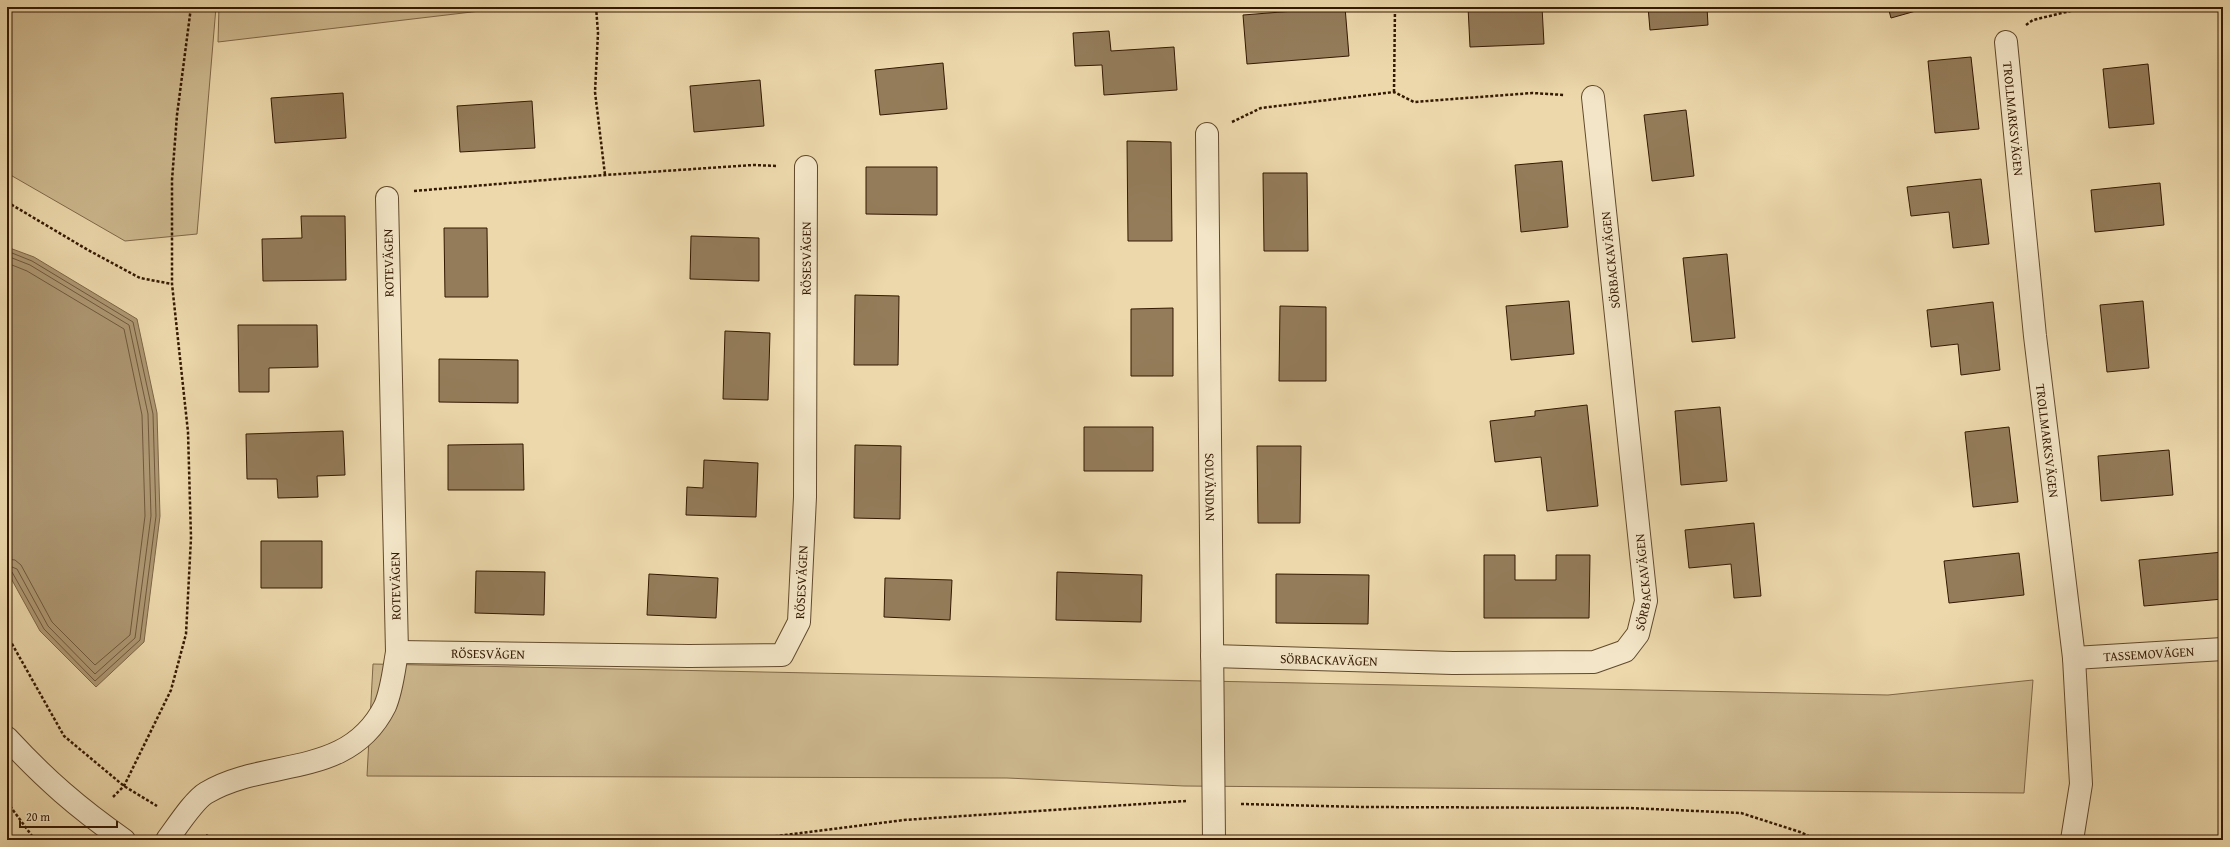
<svg xmlns="http://www.w3.org/2000/svg" width="2230" height="847" font-family="'Gentium Book Plus',serif">
  <style>
    .green { fill: #cdb88e; stroke: #806848 }
    .water { fill: #ad9772; stroke: #7d6545 }
    .lines { fill: none; stroke-linecap: round; stroke-linejoin: round }
    .shore { stroke: #70583a; stroke-width: 1 }
    .building { fill: #947c5a; stroke: #341902 }
    .street-casing { stroke: #62492c; stroke-width: 24 }
    .path { stroke: #341902; stroke-width: 2.5; stroke-dasharray: 3 2; stroke-linecap: butt }
    .street { stroke: #f3e6c8; stroke-width: 22 }
    .labels { text-anchor: middle; stroke-width: 4; stroke-linejoin: round; paint-order: stroke }
    .street-label { font-size: 13px; fill: #341902; stroke: #f3e6c8 }
  </style>
  <rect width="100%" height="100%" fill="#ecd8ab"/>
  <filter id="stains"><feTurbulence type="fractalNoise" baseFrequency=".005" numOctaves="4"/><feColorMatrix values="0 0 0 0 .2 0 0 0 0 .09 0 0 0 0 .02 0 0 0 .5 -.17"/></filter>
  <radialGradient id="worn" r=".72"><stop offset=".6" stop-color="#630" stop-opacity="0"/><stop offset="1" stop-color="#630" stop-opacity=".3"/></radialGradient>
  <path class="green" d="M7 7H216L197 234 125 241 7 173Z
    M219 7H514L218 42Z
    M373 664 1888 695 2033 680 2024 793 1184 786 1007 778 367 776Z"/>
  <path class="water" d="M7 247 34 257 137 319 157 413 160 516 144 642 96 687 40 631 7 571Z"/>
  <g class="lines">
    <path class="shore" d="M7 251 32 261 133 322 153 414 156 516 140 640 95 681 44 629 12 572 7 570
      M7 256 30 265 129 325 148 414 151 516 135 638 95 674 48 626 17 569 7 565
      M7 263 27 271 124 329 142 415 145 516 130 635 95 665 52 622 21 565 15 560 7 559"/>
  </g>
  <path class="building" d="M1345 7 1349 56 1247 64 1243 15Z
    M1468 7H1542L1544 44 1470 47Z
    M1648 7H1707L1708 25 1650 30Z
    M1888 7H1930L1891 18Z
    M1109 31 1111 51 1174 47 1177 90 1104 95 1102 65 1075 66 1073 33Z
    M1971 57 1979 129 1935 133 1928 61Z
    M943 63 947 109 880 115 875 70Z
    M2148 64 2154 124 2109 128 2103 69Z
    M760 80 764 126 694 132 690 86Z
    M343 93 346 138 275 143 271 98Z
    M532 101 535 148 460 152 457 106Z
    M1686 110 1694 176 1652 181 1644 115Z
    M1127 141 1171 142 1172 241H1128Z
    M1562 161 1568 227 1521 232 1515 165Z
    M866 167H937V215L866 214Z
    M1263 173H1307L1308 251H1264Z
    M1981 179 1989 244 1953 248 1949 212 1911 216 1907 187Z
    M2160 183 2164 225 2095 232 2091 190Z
    M301 216H345L346 280 263 281 262 239 302 238Z
    M444 228H487L488 297H445Z
    M691 236 759 238V281L690 279Z
    M1727 254 1735 338 1692 342 1683 258Z
    M855 295 899 296 898 365H854Z
    M1569 301 1574 354 1511 360 1506 306Z
    M2143 301 2149 368 2107 372 2100 305Z
    M1993 302 2000 370 1961 375 1958 344 1931 347 1927 310Z
    M1280 306 1326 307V381H1279Z
    M1173 308V376H1131V309Z
    M238 325H317L318 367 269 368V392H239Z
    M725 331 770 333 768 400 723 399Z
    M439 359 518 360V403L439 402Z
    M1587 405 1598 506 1547 511 1541 457 1495 462 1490 421 1535 416V411Z
    M1720 407 1727 481 1681 485 1675 411Z
    M1084 427H1153V471H1084Z
    M2009 427 2018 502 1973 507 1965 432Z
    M343 431 345 475 317 476 318 497 278 498 277 479H247L246 434Z
    M523 444 524 490H448V445Z
    M855 445 901 446 900 519 854 518Z
    M1257 446H1301L1300 523H1258Z
    M2169 450 2173 495 2101 501 2098 456Z
    M704 460 758 463 756 517 686 515 687 487 703 488Z
    M1754 523 1761 596 1734 598 1731 564 1689 568 1685 530Z
    M261 541H322V588H261Z
    M2223 552V599L2144 606 2139 560Z
    M2019 553 2024 595 1949 603 1944 561Z
    M1484 555H1515V580H1556V555H1590L1589 618H1484Z
    M476 571 545 572 544 615 475 613Z
    M1057 572 1142 575 1141 622 1056 620Z
    M649 574 718 578 716 618 647 615Z
    M1276 574 1369 575 1368 624 1276 623Z
    M885 578 952 580 950 620 884 617Z"/>
  <g class="lines">
    <defs>
      <g id="street">
        <path id="s1" d="M2006 42 2035 336 2074 658 2081 784 2072 840"/>
        <path id="s2" d="M1207 134 1214 840"/>
        <path id="s3" d="M397 652 689 656 782 655 799 622 805 497 806 167"/>
        <path id="s4" d="M1212 656 1453 663 1594 662 1625 651 1638 634 1646 601 1593 97"/>
        <path id="s5" d="M2074 658 2223 649"/>
        <path d="M7 738C45 779 78 808 124 840"/>
        <path d="M167 840C176 828 194 800 206 793 266 757 348 780 385 706 392 690 394 669 397 652L387 198"/>
      </g>
    </defs>
    <use href="#street" class="street-casing"/>
    <path class="path" d="M596 7 598 33 595 92 605 175
      M2026 25 2033 20 2087 7
      M1394 92 1395 7
      M1232 122 1261 108 1394 92 1414 102 1532 93 1565 95
      M414 191 605 175 753 165 778 166
      M7 202 88 250 140 278 172 284
      M7 635 64 736 124 786 157 806
      M113 797 124 786 171 690 186 634 191 538 188 432 172 284V180L177 115 191 7
      M7 802 35 840
      M1241 804 1362 807 1629 808 1741 813 1800 832 1817 840
      M206 835 214 840
      M745 840 904 820 1186 801"/>
    <use href="#street" class="street"/>
  </g>
  <g class="labels">
    <g class="street-label">
      <text dy="5" stroke="none"><textPath href="#s1" startOffset="77">TROLLMARKSVÄGEN</textPath></text>
      <text dy="5" stroke="none"><textPath href="#s3" startOffset="786">RÖSESVÄGEN</textPath></text>
      <text transform="translate(1610 260) rotate(-96)" y="5">SÖRBACKAVÄGEN</text>
      <text transform="translate(388 263) rotate(-91)" y="5">ROTEVÄGEN</text>
      <text dy="5" stroke="none"><textPath href="#s1" startOffset="401">TROLLMARKSVÄGEN</textPath></text>
      <text dy="5" stroke="none"><textPath href="#s2" startOffset="353">SOLVÄNDAN</textPath></text>
      <text dy="5" stroke="none"><textPath href="#s3" startOffset="462">RÖSESVÄGEN</textPath></text>
      <text dy="5" stroke="none"><textPath href="#s4" startOffset="489">SÖRBACKAVÄGEN</textPath></text>
      <text transform="translate(395 586) rotate(-91)" y="5">ROTEVÄGEN</text>
      <text dy="5" stroke="none"><textPath href="#s3" startOffset="91">RÖSESVÄGEN</textPath></text>
      <text dy="5" stroke="none"><textPath href="#s5" startOffset="75">TASSEMOVÄGEN</textPath></text>
      <text dy="5" stroke="none"><textPath href="#s4" startOffset="117">SÖRBACKAVÄGEN</textPath></text>
    </g>
  </g>
  <rect width="2230" height="847" fill="none" stroke="#ecd8ab" stroke-width="24"/>
  <rect x="8" y="8" width="2214" height="831" fill="none" stroke="#341902" stroke-width="2"/>
  <rect x="12" y="12" width="2206" height="823" fill="none" stroke="#341902"/>
  <path d="M20 821v6h97v-6" fill="none" stroke="#341902" stroke-width="2"/>
  <text x="26" y="821" font-size="12" fill="#341902" stroke="#f3e6c8" stroke-width="3" paint-order="stroke">20 m</text>
  <rect width="100%" height="100%" filter="url(#stains)"/>
  <rect width="100%" height="100%" fill="url(#worn)"/>
</svg>
